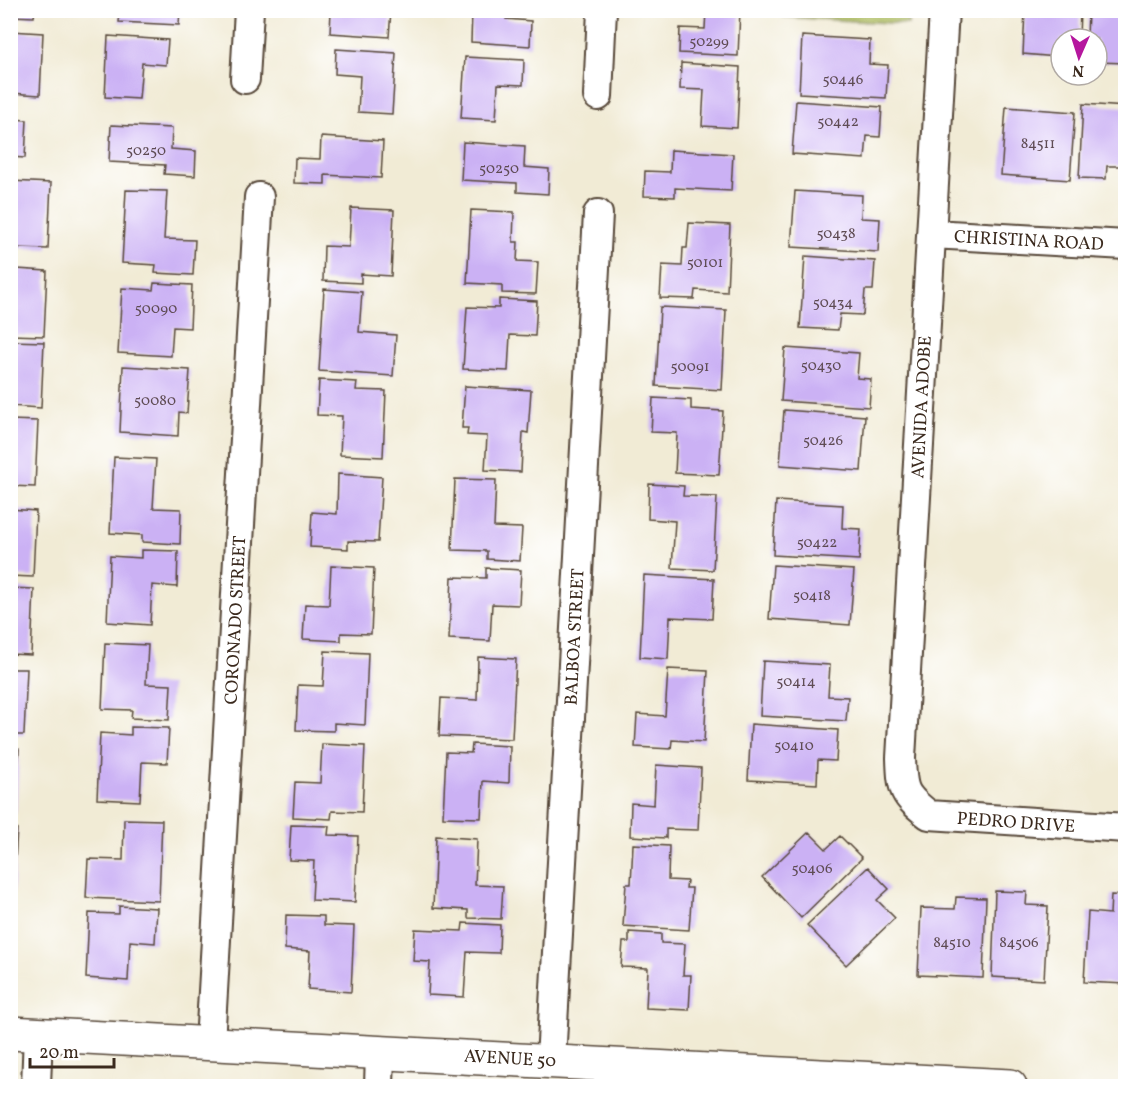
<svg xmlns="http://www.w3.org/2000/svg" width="1136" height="1097" font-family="Vollkorn,serif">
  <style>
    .green { fill: #acbb5e; stroke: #74723e; stroke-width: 1.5 }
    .building { fill: #cbb1f4 }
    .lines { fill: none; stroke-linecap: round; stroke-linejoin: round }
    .street-casing { stroke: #564739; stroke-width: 32 }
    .secondary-casing { stroke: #564739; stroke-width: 36 }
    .street { stroke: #fff; stroke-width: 28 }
    .secondary { stroke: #fff; stroke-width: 33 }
    .labels { text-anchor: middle; stroke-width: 4.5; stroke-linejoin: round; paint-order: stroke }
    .number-label { font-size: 15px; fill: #5f4c54 }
    .street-label { font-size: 18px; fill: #3b2a1e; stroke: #fff }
  </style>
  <rect width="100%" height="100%" fill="#fff"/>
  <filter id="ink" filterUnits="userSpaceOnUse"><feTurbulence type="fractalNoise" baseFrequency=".0167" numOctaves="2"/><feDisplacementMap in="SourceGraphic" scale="12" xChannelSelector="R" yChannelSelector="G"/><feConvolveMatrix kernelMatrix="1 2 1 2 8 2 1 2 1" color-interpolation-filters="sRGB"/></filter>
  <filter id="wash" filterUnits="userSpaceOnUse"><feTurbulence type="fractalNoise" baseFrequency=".008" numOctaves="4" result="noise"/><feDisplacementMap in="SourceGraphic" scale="24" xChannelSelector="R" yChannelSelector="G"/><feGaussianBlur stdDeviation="1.35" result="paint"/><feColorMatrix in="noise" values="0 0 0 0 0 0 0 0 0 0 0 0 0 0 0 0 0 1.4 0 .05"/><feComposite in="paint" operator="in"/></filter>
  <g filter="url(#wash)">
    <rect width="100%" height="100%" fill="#f1ebd5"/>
    <path class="green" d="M784 11V10L909 11 908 24 783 17Z"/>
    <g id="blocks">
      <path class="building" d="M10 10H35L34 17 10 16Z
        M120 10H180L179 25 119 22Z
        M331 10H391L389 37 330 33Z
        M472 10H507L506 19 531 21 530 46 471 42Z
        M706 10H740L738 56 679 53 680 28 705 29Z
        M1025 10H1080L1079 39H1061V68H1057V57L1023 54Z
        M1088 10H1126V63L1097 62V39H1087Z
        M10 31 43 33 40 95 10 93Z
        M108 36 168 40 166 65 142 63 139 99 105 97Z
        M802 36 870 40 869 64 888 65 886 98 799 93Z
        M336 49 396 53 392 114 358 112 360 76 335 74Z
        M465 57 524 60 523 85 498 84 496 120 461 118Z
        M681 63 740 67 737 128 702 126 704 90 680 89Z
        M796 101 882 107 880 137 867 136 865 159 792 154Z
        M1083 104 1126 107V166H1107L1106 179 1079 178Z
        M1006 107 1075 112 1070 180 1001 175Z
        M10 119 27 120 25 158 10 157Z
        M111 125 172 128 171 149 196 151 195 176 164 174 165 165 109 162Z
        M321 137 383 141 381 178 325 175V184L294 183 295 158 320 159Z
        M463 142 525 146 524 167 549 169 548 194 517 192V183L461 180Z
        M671 150 733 154 731 191 675 188V197L644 196 645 171 670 172Z
        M10 181 51 183 48 249 18 248V255H10Z
        M126 190 167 191 164 239 195 240 193 275 155 273 156 265 122 263Z
        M795 191 862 195 861 218 880 219 878 252 791 247Z
        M351 208 394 210 391 276 361 274V283L323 281 324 246 349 247Z
        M471 210 514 212 513 242H518L517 261 538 262 536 294 502 293V285L467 283Z
        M689 223 730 225 727 292 695 290 694 299 660 298 662 265 682 266 683 248H687Z
        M805 256 875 261 873 290H865L863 315 840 314 838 330 800 328Z
        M10 261H17V269L47 271 44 336 10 335Z
        M154 283 192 285 190 328 173 327 171 356 118 353 122 288 153 290Z
        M324 289 362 292 359 332 396 335 393 376 319 371Z
        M499 299 537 301 535 336 510 335 508 371 463 369 467 307 499 308Z
        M660 307 726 310 722 390 656 386Z
        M10 341 44 342 41 408 10 406Z
        M785 348 859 353 857 378 871 379 869 407 781 401Z
        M123 366 190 370 187 413 179 412 178 436 120 432Z
        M319 380 357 382 356 390 386 391 383 457 340 455 342 416 317 415Z
        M465 386 531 390 528 433 523 432 521 472 485 470 487 436 467 435 468 428H462Z
        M653 398 691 400V409L723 411 719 475 675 473 677 433 651 432Z
        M784 410 865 416 861 471 780 465Z
        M10 420 38 421 35 487 10 486Z
        M114 457 156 459 153 508 181 509 180 544 142 542V535L110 533Z
        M338 474 382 477 378 542 348 541V549L310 547 312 512 337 514Z
        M455 479 496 480 494 527 522 528 520 561 487 559V551L452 550Z
        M649 484 684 486 683 496 717 497 713 570 672 568 675 521 648 519Z
        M776 501 843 505 842 528 861 529 859 560 773 555Z
        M10 509 36 511 33 577 10 576Z
        M141 550 178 551 177 587 152 585 150 625 107 622 110 556 141 558Z
        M773 565 854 570 850 625 769 619Z
        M331 566 374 568 371 634 341 633V641L303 639 305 604 329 605Z
        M486 568 521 570 519 605 492 604 490 641 449 639 452 577 486 578Z
        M644 575 714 579 712 619 670 617 668 659 640 657Z
        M10 588 34 589 31 655 10 654Z
        M105 643 148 645 146 684 171 685 169 720 131 718 132 710 102 709Z
        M325 651 368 653 365 725 334 723V731L296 730 298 685 323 686Z
        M478 657 516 659 512 739 439 736 441 698 477 700Z
        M763 661 830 665 828 696 848 697 846 721 760 716Z
        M10 669H27L24 735H10Z
        M668 669 708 671 704 742 672 740 671 749 635 747 637 714 665 716Z
        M751 724 838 730 836 761 818 760 817 784 748 780Z
        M131 727 169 728 167 763 142 762 140 801 97 799 100 733 131 735Z
        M322 744 365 746 362 812 332 811 331 819 293 817 295 782 320 783Z
        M472 744 510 746 509 783 483 781 481 818 443 817 446 752 471 753Z
        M10 748 19 749 16 814H10Z
        M656 765 701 768 698 830 666 829V838L630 836 631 803 654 805Z
        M124 819 162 820 159 901 86 898 88 859 123 860Z
        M291 825 329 826 328 835 358 836 355 902 312 900 314 861 289 860Z
        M10 828 17 829 13 894H10Z
        M809 832 826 849 840 836 862 858 801 918 762 877Z
        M436 836 477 839 475 885 503 886 501 919 468 918V910L433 908Z
        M633 844 669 846 668 880 687 881 686 888H692L689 930 623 926 626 884H631Z
        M868 867 889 889 877 900 895 918 846 965 807 925Z
        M995 891 1027 892 1026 905 1048 906 1044 980 992 977Z
        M1111 895 1126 896V984L1084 982 1088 912 1110 914Z
        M956 897 986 898 983 978 918 975 921 908 955 909Z
        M119 906 157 908 155 943 130 941 128 981 86 978 89 913 119 914Z
        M286 915 324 916V925L354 926 351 992 308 989 310 951 285 949Z
        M463 923 500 925 499 953 467 952 464 997 428 995 430 962 413 961 415 929 462 931Z
        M629 932 661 934V943L685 944 683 975H691L689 1010 646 1008 648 968 621 967 623 942H629Z"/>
    </g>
  </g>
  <g filter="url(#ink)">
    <use href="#blocks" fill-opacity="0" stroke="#564739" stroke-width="1.5"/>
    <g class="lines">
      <defs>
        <path id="street" d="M944 10 901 758C902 790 903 795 929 815L1126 828
          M245 79 249 10
          M598 96 602 10
          M932 234 1126 245
          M210 1043 259 197
          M551 1060 598 214
          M36 1086 38 1034
          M379 1086 380 1052"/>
        <path id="secondary" d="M10 1033 1010 1086"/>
      </defs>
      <use href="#street" class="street-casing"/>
      <use href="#secondary" class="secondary-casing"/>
      <use href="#street" class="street"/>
      <use href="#secondary" class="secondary"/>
    </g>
  </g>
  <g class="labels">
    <g class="number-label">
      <text x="709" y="46">50299</text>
      <text x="843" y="84">50446</text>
      <text x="838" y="126">50442</text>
      <text x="1038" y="148">84511</text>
      <text x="146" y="155">50250</text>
      <text x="499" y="173">50250</text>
      <text x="836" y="238">50438</text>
      <text x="705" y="267">50101</text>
      <text x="833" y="307">50434</text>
      <text x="156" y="313">50090</text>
      <text x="821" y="370">50430</text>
      <text x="690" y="371">50091</text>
      <text x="155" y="405">50080</text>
      <text x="823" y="445">50426</text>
      <text x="817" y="547">50422</text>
      <text x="812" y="600">50418</text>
      <text x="796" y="686">50414</text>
      <text x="794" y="750">50410</text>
      <text x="812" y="873">50406</text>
      <text x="952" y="947">84510</text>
      <text x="1019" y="947">84506</text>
    </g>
    <g class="street-label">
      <text transform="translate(1029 240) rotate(3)" y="6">CHRISTINA ROAD</text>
      <text transform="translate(921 407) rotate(-87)" y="6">AVENIDA ADOBE</text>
      <text transform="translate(235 620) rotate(-87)" y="6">CORONADO STREET</text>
      <text transform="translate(574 637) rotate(-87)" y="6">BALBOA STREET</text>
      <text transform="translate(1016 822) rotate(4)" y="6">PEDRO DRIVE</text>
      <text transform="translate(510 1058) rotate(3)" y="6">AVENUE 50</text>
    </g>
  </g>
  <rect width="1136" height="1097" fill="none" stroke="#fff" stroke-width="36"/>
  <g transform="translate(1079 57) rotate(183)"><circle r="28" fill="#ffffff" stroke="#b1aaa5" stroke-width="1.5"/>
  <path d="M0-4.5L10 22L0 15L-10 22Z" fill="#b5179e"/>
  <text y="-9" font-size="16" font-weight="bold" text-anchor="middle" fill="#3b2a1e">N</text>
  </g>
  <path d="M30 1058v9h84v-9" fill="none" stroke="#3b2a1e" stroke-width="3"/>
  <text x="39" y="1058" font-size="18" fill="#3b2a1e" stroke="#ffffff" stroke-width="4.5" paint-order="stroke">20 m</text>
</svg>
